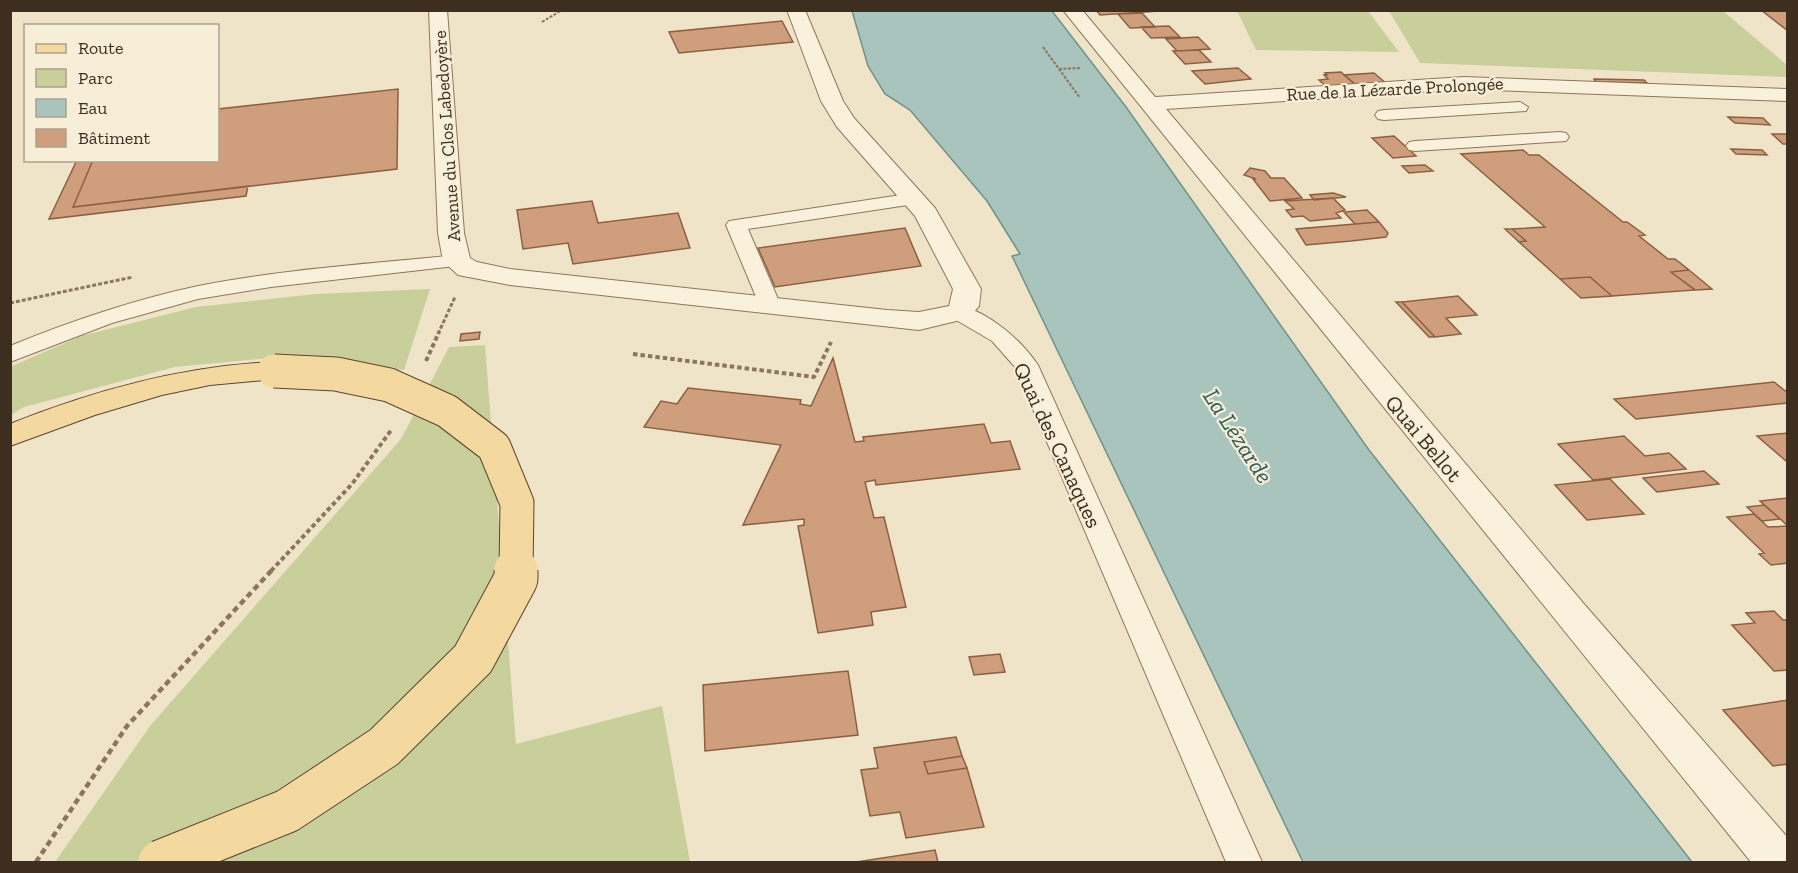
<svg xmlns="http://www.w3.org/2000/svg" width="1798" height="873" font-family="'Zilla Slab',serif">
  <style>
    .green { fill: #c9cf9b }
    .water { fill: #a9c4bc; stroke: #6f938a; stroke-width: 1.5 }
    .building { fill: #cf9f7d; stroke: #8d5f41; stroke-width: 1.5 }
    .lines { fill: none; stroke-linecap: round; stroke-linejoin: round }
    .lane-casing { stroke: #8d765c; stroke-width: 2 }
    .street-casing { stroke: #8d765c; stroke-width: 2 }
    .primary-casing { stroke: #5b4430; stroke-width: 2 }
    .path-far3 { stroke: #8d765c; stroke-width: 2; stroke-dasharray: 3 1.5; stroke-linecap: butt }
    .path-far2 { stroke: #8d765c; stroke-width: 3; stroke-dasharray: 4 2; stroke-linecap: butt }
    .path-far1 { stroke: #8d765c; stroke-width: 4; stroke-dasharray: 4.5 3; stroke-linecap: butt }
    .path { stroke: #8d765c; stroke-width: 4.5; stroke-dasharray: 6 4; stroke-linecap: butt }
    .lane { fill: #faf1dc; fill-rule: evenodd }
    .street { fill: #faf1dc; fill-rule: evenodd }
    .primary { fill: #f3d9a0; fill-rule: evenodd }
    .primary-bridge-far1-casing { stroke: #5b4430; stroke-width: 35; stroke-linecap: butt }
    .primary-bridge-casing { stroke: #5b4430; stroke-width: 45; stroke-linecap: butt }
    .primary-bridge-far1 { stroke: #f3d9a0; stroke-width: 33 }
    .primary-bridge { stroke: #f3d9a0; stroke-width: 43 }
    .labels { text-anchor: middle; stroke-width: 4.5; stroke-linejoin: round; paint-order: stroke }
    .far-street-label { font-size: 18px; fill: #3d2e20; stroke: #f7eed8 }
    .street-label { font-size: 22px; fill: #3d2e20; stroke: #f7eed8 }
    .water-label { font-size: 24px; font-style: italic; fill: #2f5d5a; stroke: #f7eed8 }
  </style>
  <rect width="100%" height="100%" fill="#f0e4c8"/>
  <path class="green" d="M1237 11H1368L1399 52 1256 50Z
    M1389 11H1723L1787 65V77L1420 63Z
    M430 289 404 370 279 357 175 367 24 407 11 415 10 367 81 336 196 307 315 294Z
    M485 345 516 744 662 706 690 862H55L150 726 401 439 449 347Z"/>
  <path class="water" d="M852 11H1052L1126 107 1369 450 1692 862H1303L1012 256 1020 254 987 201 910 110 885 94 868 66Z"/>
  <path class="building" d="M1096 10H1159L1161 11 1100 15Z
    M1761 10H1788V31Z
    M1142 13 1155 27 1130 28 1118 14Z
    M782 21 793 42 679 53 669 32Z
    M1169 26 1180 37 1151 38 1141 27Z
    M1198 37 1210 49 1177 51 1166 39Z
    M1199 50 1211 62 1185 64 1173 51Z
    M1238 68 1251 79 1205 84 1192 71Z
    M1341 72 1357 86 1328 88 1319 80 1328 79 1324 75H1327L1325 73Z
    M1374 73 1387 84 1357 86 1344 75Z
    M1594 79 1644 80 1647 83 1596 82Z
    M398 89 397 169 73 207 93 160H218V109Z
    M1728 117 1763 118 1770 125 1735 123Z
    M1772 134H1788V144H1783Z
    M1394 136 1416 156 1393 158 1372 138Z
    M1731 149 1762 150 1767 155 1736 154Z
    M1523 150 1529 155H1539L1623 222H1627L1645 235 1639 236 1668 259H1675L1689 270 1671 272 1695 290 1612 296 1590 277 1560 279 1519 242 1526 241 1512 229 1545 227 1461 154Z
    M77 160H93L73 207 248 186 246 196 49 219Z
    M1425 165 1433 171 1409 173 1402 166Z
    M1250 168 1265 171 1271 178H1284L1302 198 1270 201 1253 179H1256L1244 175Z
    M1333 193 1346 197 1314 200 1310 195Z
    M1333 198 1345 210 1336 213 1341 218 1310 221 1303 216 1292 217 1286 210 1294 209 1285 201Z
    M592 201 598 223 678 213 690 248 573 264 568 243 523 249 517 210Z
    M1367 210 1379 222 1355 224 1344 212Z
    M1379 222 1388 233 1386 237 1351 241 1306 245 1296 229Z
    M905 228 921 266 775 287 758 248Z
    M1505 229H1512L1526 241 1519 242Z
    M1689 270 1712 289 1695 290 1671 272Z
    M1590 277 1612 296 1581 298 1560 279Z
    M1458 296 1477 315 1446 318 1461 334 1435 337 1402 302Z
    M1396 302H1402L1435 337H1429Z
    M480 332 479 339 460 341 461 334Z
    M833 358 855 442 864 441 863 437 984 424 991 443 1010 441 1020 469 876 485 875 480 865 482 874 518 884 517 906 607 871 612 873 625 818 633 798 526 804 525V519L743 525 781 445 644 427 661 401 677 404 688 388 801 400 800 404 811 406Z
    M1774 382 1788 393V403L1636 419 1614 399Z
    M1788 433V461H1786L1757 436Z
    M1624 436 1645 456 1669 453 1686 469 1593 480 1558 444Z
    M1704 471 1719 484 1657 492 1643 478Z
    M1610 479 1644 514 1587 520 1555 485Z
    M1788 498V526L1760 501Z
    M1764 505 1780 519 1762 521 1747 507Z
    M1754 514 1768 527 1788 526V563L1771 565 1759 554 1764 553 1727 517Z
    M1774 611 1783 620H1788V670L1774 671 1732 625 1755 623 1746 613Z
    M1000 654 1005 672 974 675 969 657Z
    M848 671 858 735 705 751 703 685Z
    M1788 700V764L1773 766 1723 710Z
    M956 737 962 756 924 762 928 774 967 768 984 827 906 838 900 812 870 816 861 770 878 768 874 748Z
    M962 756 967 768 928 774 924 762Z
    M935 850 938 862H856Z"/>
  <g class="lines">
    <defs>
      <path id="lane" d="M1520 102 1528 107 1526 111 1384 120 1378 119 1375 115 1378 111 1384 110Z
        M1560 132 1566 133 1569 137 1566 141 1415 151 1409 150 1406 146 1409 142 1415 141Z
        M914 193 921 195 924 199 921 203 748 229 781 306 778 311 770 313 762 311 726 225 729 221Z
        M457 255 464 257 467 261 464 265 271 287 198 299 112 323 10 362V346C71 321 133 300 198 286 283 269 371 264 457 255Z
        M959 305C990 313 1020 339 1038 365L1262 862H1226L1015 367 992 341 951 317 948 312 951 307Z"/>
      <path id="street" d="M429 10H447L464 233 470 258 477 262 510 269 887 310 919 312 949 306 953 289 915 216 837 127 821 101 787 10H805L843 101 854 118 935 208 981 289 979 306 969 318 919 330 510 285 458 275 443 261 438 233Z
        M1063 10H1082L1155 97 1464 77 1788 89V101L1464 89 1166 109 1584 604 1788 838V862H1751Z"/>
      <path id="primary" d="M274 362 285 364 289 371 285 378 210 385 162 395 95 415 10 446V424C95 390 183 366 274 362Z"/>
    </defs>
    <use href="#lane" class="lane-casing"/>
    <use href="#street" class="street-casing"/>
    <use href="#primary" class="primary-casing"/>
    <path class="path-far3" d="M542 22 562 10
      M1043 47 1080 98
      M1059 69 1080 68"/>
    <path class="path-far2" d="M10 303 133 277
      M438 334 455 297"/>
    <path class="path-far1" d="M633 354 814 377 831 342
      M426 361 439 332
      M271 571 352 484 392 429"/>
    <path class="path" d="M36 862 127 726 272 570"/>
    <use href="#lane" class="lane"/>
    <use href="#street" class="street"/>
    <use href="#primary" class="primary"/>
    <defs>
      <path id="primary-bridge-far1" d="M274 371 336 374 389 385 447 411 494 447 517 503 516 571"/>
      <path id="primary-bridge" d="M160 862 287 811 384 747 473 659 516 579V570"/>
    </defs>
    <use href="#primary-bridge-far1" class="primary-bridge-far1-casing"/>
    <use href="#primary-bridge" class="primary-bridge-casing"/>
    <use href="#primary-bridge-far1" class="primary-bridge-far1"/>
    <use href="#primary-bridge" class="primary-bridge"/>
  </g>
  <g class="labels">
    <g class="far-street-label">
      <text transform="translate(1395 89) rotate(-3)" y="6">Rue de la Lézarde Prolongée</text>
      <text transform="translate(447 136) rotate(-94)" y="6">Avenue du Clos Labedoyère</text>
    </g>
    <g class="street-label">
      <text transform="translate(1424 438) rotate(50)" y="8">Quai Bellot</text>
      <text transform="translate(1058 445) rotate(65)" y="8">Quai des Canaques</text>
    </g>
    <g class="water-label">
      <text transform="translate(1238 436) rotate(57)" y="8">La Lézarde</text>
    </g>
  </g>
  <rect width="1798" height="873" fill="none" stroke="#3d2e20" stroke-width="24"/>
  <rect x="24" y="24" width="195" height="138" fill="#f7eed8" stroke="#ada18e" stroke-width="1.5"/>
  <rect x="36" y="44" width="30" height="9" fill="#f3d9a0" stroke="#ada18e" stroke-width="1.5"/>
  <text x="78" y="54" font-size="18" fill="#3d2e20">Route</text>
  <rect x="36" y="69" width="30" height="18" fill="#c9cf9b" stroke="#ada18e" stroke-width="1.5"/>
  <text x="78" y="84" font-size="18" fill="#3d2e20">Parc</text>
  <rect x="36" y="99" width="30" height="18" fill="#a9c4bc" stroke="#ada18e" stroke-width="1.5"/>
  <text x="78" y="114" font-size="18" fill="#3d2e20">Eau</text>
  <rect x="36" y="129" width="30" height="18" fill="#cf9f7d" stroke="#ada18e" stroke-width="1.5"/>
  <text x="78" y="144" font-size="18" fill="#3d2e20">Bâtiment</text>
</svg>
